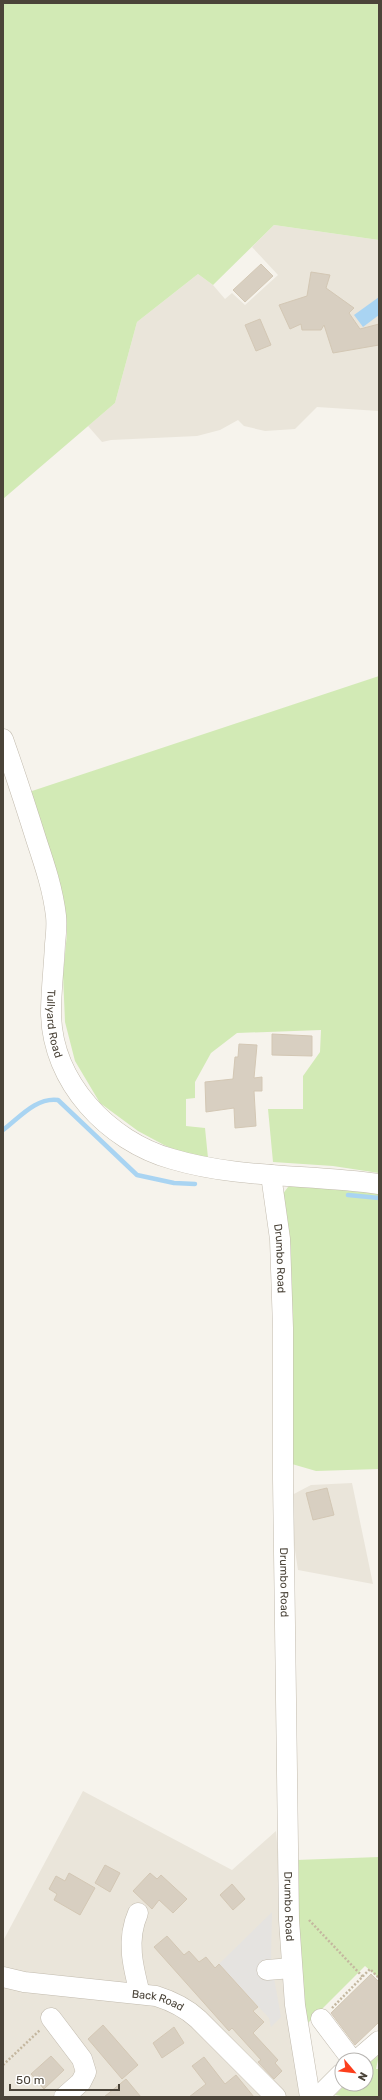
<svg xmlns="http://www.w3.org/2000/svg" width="382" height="2100" font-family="Rubik,sans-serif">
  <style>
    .residential { fill: #eae5da }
    .green { fill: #d2eab5 }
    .parking { fill: #e5e3e0 }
    .water { fill: #a9d4f2 }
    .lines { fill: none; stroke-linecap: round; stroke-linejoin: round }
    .stream { stroke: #a9d4f2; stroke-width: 4.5 }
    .building { fill: #d8cfc1; stroke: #d3c7b4 }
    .minor-casing { stroke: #c2bbae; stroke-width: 21 }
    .path { stroke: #c4b79f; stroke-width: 2.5; stroke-dasharray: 2 2; stroke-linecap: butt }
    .minor { stroke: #fff; stroke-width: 20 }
    .labels { text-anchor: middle; stroke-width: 3.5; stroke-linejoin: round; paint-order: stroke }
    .street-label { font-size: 11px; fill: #4b4439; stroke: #fff }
  </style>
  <rect width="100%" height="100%" fill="#f6f3ec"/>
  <path class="residential" d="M274 225 379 240V411L317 407 295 429 265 431 244 426 238 420 220 430 197 436 111 440 102 442 88 426 115 403 137 322 198 274 213 285 225 299 232 293 245 305 278 275 252 247Z
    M352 1483 373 1584 298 1570 294 1544 290 1496 311 1485Z
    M83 1791 232 1870 276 1831 294 2020 310 2097H3V1941Z"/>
  <path class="green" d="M3 3H379V240L274 225 213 285 198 274 137 322 115 403 3 499Z
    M379 676V1173L333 1166 273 1162 268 1109H303V1076L320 1052 321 1030 237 1033 211 1053 195 1082V1098L186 1099V1126L205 1128 208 1158 190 1156 164 1145 138 1131 100 1103 75 1061 65 1022 63 975 67 933 63 904 29 792Z
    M294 1183 379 1189V1469L316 1471 292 1464 291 1250 282 1195 288 1187Z
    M379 1857V1978L365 1966 302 2029 296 1860Z
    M379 2055 376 2069H379V2097H347L335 2095 346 2084H366V2066Z"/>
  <path class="parking" d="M272 1912 271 1961 281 2017 271 2027 269 2018 219 1964Z"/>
  <path class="water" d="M379 297V315L363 327 354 315Z"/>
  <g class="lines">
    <path class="stream" d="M3 1130C19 1118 36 1097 58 1100L137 1175 174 1183 195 1184
      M348 1195 379 1198"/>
  </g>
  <path class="building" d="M261 264 273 276 245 302 233 290Z
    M311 272 330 275 326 288 354 308 349 313 360 329 379 324V345L333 353 324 325 321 330H302L301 324 290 329 279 305 307 296Z
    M260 319 271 345 256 351 245 325Z
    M272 1034 312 1036V1056L272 1055Z
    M239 1044 257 1045 254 1078 262 1077V1091H254L256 1126 235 1128 234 1108 206 1112 205 1082 233 1079 235 1057H238Z
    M327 1488 334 1515 313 1520 306 1493Z
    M105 1865 120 1873 110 1892 95 1883Z
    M69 1873 95 1888 80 1915 54 1900 57 1894 49 1889 56 1876 65 1881Z
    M150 1873 157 1879 161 1875 187 1899 173 1913 159 1900 152 1909 133 1891Z
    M232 1884 245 1899 233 1910 220 1895Z
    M167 1936 184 1955 189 1951 199 1962 206 1957 215 1968 219 1964 258 2007 253 2011 264 2022 253 2033 278 2060 275 2063 282 2071 274 2079 258 2062 261 2060 232 2028 229 2031 154 1947Z
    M371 1974 379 1982V2022L355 2045 331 2013Z
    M103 2025 138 2065 122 2079 88 2039Z
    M174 2027 184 2043 162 2058 153 2043Z
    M51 2056 64 2070 44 2089 31 2074Z
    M204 2057 225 2084 236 2075 254 2097H189L206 2084 192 2066Z
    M126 2079 141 2097H104Z"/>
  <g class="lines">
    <defs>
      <g id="minor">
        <path id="s1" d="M3 739C15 773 26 807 37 842 45 866 53 890 56 916 57 925 56 935 55 944 54 967 51 990 51 1013 52 1082 108 1141 172 1159 239 1179 310 1174 379 1184"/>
        <path id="s2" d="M271 1175 280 1239 283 1328V1479L289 1920 295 2005 310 2097"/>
        <path d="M138 1913C126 1940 133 1967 140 1994"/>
        <path d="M267 1970 292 1968"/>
        <path id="s3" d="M3 1977 24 1982 156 1996C172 2001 185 2007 198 2019L276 2097"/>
        <path d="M51 2018 82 2059 86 2072 81 2082 64 2097"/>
        <path d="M321 2019 352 2060"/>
        <path d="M357 2060 379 2041"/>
        <path d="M318 2097 342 2073"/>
      </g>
    </defs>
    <use href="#minor" class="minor-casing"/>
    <path class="path" d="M309 1920 363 1977
      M332 2008 370 1969 379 1978
      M3 2065 40 2030"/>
    <use href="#minor" class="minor"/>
  </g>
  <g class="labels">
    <g class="street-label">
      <text dy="4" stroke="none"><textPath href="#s1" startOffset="293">Tullyard Road</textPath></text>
      <text dy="4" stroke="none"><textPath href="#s2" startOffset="84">Drumbo Road</textPath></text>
      <text dy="4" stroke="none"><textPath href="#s2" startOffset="408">Drumbo Road</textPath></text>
      <text dy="4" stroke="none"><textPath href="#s2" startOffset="732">Drumbo Road</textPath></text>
      <text dy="4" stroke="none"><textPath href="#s3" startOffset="157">Back Road</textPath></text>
    </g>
  </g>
  <rect width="382" height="2100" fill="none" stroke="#4b4439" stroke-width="8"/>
  <g transform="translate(354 2072) rotate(118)"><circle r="19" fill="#ffffff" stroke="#b7b4b0"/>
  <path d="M0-3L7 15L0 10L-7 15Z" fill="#fc3f1d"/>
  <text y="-6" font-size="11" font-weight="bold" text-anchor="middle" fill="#4b4439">N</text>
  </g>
  <path d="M10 2084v6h109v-6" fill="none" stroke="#4b4439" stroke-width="2"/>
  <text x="16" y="2084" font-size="12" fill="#4b4439" stroke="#ffffff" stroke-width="3" paint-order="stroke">50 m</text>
</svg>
